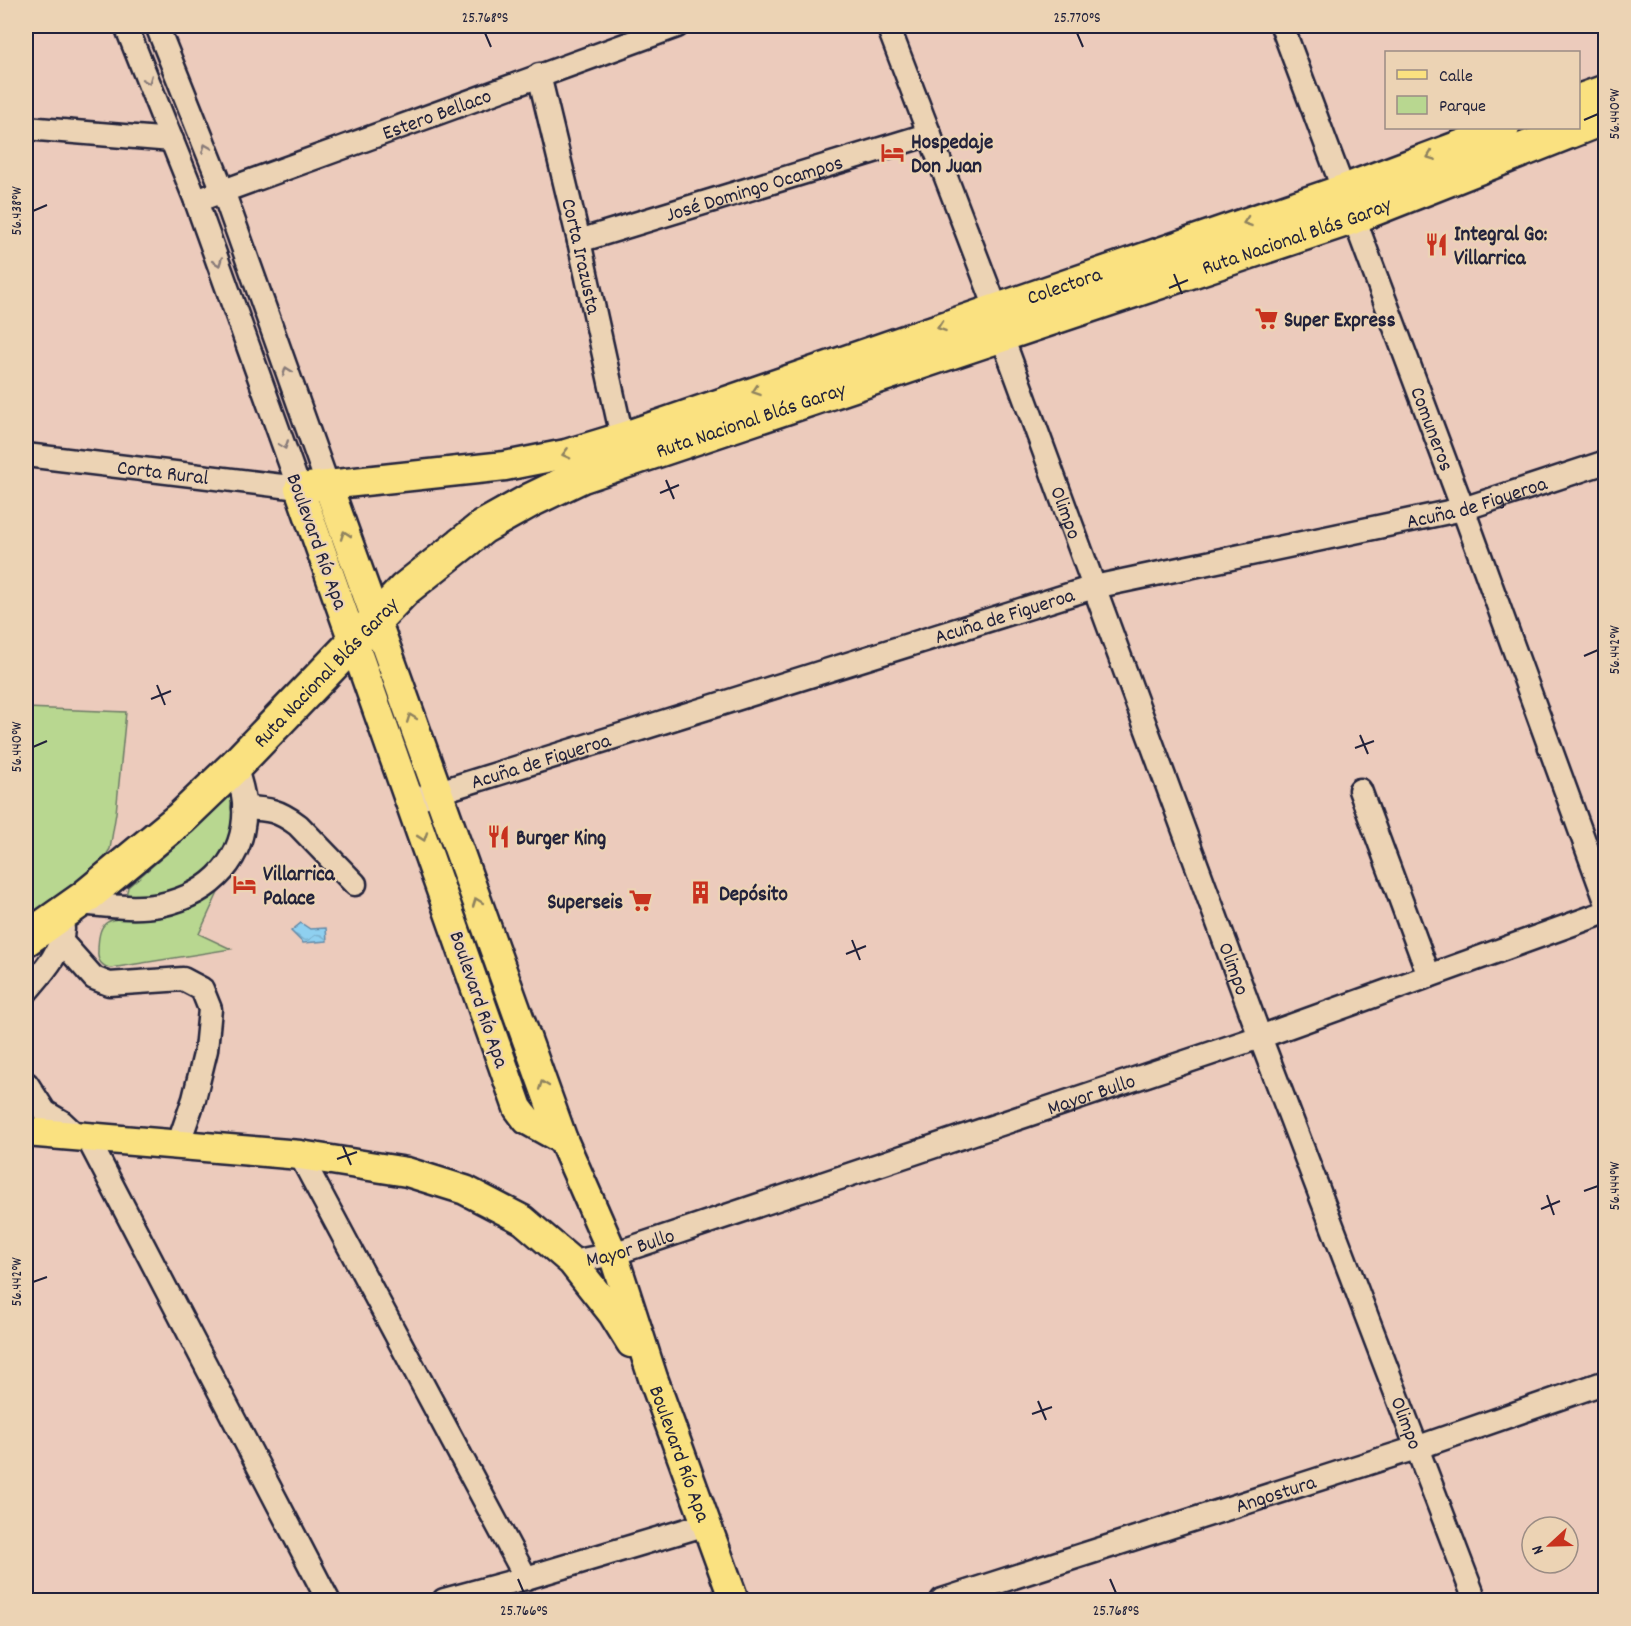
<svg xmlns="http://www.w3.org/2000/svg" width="1631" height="1626" font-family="Dekko,sans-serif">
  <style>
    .green { fill: #b8d790; stroke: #6d7c66; stroke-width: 1.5 }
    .water { fill: url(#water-waves); stroke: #638aa8; stroke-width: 1.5 }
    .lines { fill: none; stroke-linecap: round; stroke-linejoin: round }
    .minor-casing { stroke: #22223b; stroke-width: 27 }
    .major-casing { stroke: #22223b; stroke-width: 33 }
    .highway-casing { stroke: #22223b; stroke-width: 38 }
    .minor { stroke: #ecd3b4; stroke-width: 22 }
    .major { stroke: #fae180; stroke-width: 28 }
    .highway { stroke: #fae180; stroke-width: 33 }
    .oneway { stroke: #877a78 }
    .oneway2 { stroke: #8e825e }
    .ticks { fill: none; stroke: #22223b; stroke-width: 2 }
    .labels { text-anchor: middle; stroke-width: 4.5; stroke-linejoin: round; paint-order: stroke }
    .street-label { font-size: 21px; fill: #22223b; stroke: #ecd3b4 }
    .poi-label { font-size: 21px; font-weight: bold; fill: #22223b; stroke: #ecd3b4; text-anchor: start }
    .neatline { fill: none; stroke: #22223b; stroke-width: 2 }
    .ticks-label { font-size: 15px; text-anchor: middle; fill: #22223b }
  </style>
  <defs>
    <pattern id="water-waves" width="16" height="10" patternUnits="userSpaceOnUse" patternTransform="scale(1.5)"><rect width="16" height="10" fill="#8fd0f0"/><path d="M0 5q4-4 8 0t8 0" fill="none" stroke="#7bb2cf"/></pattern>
  </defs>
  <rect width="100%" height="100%" fill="#eccbbc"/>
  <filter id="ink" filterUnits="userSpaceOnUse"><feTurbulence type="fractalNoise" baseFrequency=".0167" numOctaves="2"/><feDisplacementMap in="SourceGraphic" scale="12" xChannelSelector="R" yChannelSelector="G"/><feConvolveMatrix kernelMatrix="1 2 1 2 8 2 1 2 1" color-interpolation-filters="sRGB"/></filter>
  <g filter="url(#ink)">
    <path class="green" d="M26 708 126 712 116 813 110 849 92 877 26 927Z
      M230 794 234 796 236 824 213 872 163 897 126 896 128 887 184 839 225 796Z
      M223 882 199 934 231 949 111 968C103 967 97 961 98 952 98 944 98 931 104 925 111 917 125 919 135 916 165 907 194 893 223 882Z"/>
    <path class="water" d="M301 923 310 929 326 928 327 941 303 943 291 931Z"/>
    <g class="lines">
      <defs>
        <g id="minor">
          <path d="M157 26 223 191 328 486"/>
          <path d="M888 26 996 308"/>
          <path id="s1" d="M1282 26 1463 509 1606 901"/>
          <path id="s2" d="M539 75 579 241 622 437"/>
          <path d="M26 128 172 140"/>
          <path id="s3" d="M196 201 677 26"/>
          <path id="s4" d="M579 241 930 134"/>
          <path id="s5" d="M1001 334 1260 1037 1475 1600"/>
          <path id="s6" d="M26 455 299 488 196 201 126 26"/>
          <path d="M1360 790 1429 976"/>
          <path id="s7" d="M423 797 1094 587 1463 509 1606 462"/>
          <path d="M244 808C269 809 278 810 298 825L355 884"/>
          <path d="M77 903C104 905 133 910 160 905 212 894 248 858 244 802 243 790 239 778 235 766"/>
          <path d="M62 942 94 978 109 984 183 979 202 989 210 1009 206 1050 194 1099 178 1145"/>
          <path d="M26 992C41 974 62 953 63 929"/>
          <path d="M27 1084 45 1112 62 1122 77 1136"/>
          <path d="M87 1137 328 1600"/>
          <path d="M300 1155 526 1578"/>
          <path id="s8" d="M572 1262 613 1254 1260 1037 1606 912"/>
          <path d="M444 1600 526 1578 707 1524"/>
          <path id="s9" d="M942 1600 1416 1448 1606 1382"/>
        </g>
        <g id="major">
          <path d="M1578 99 1606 89"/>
          <path id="s10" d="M328 486 563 1140 613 1254 653 1378 734 1600"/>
          <path d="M26 1132 300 1155 407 1172 465 1190 523 1220 572 1262 613 1314 631 1343"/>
          <path id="s11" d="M563 1140 527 1120 518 1108 299 488 505 466 566 454 622 437 1343 189 1505 128"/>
        </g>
        <g id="highway">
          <path id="s12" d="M26 939 84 898 181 818 235 766 405 589 483 527 531 500 581 476 1353 217 1606 117"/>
        </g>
      </defs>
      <use href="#minor" class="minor-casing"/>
      <use href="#major" class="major-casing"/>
      <use href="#highway" class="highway-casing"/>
      <use href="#minor" class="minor"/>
      <use href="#major" class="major"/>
      <use href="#highway" class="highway"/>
    </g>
    <defs><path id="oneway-chevron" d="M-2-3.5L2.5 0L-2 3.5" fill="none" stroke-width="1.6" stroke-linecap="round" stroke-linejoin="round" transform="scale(1.5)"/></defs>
    <g class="oneway">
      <use href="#oneway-chevron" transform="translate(148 80) rotate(68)"/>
      <use href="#oneway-chevron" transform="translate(206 148) rotate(-112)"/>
      <use href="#oneway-chevron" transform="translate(218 262) rotate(70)"/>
      <use href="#oneway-chevron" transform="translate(287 371) rotate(-110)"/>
      <use href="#oneway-chevron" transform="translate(284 445) rotate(70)"/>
    </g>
    <g class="oneway2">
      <use href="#oneway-chevron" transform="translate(1431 156) rotate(159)"/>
      <use href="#oneway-chevron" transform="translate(1247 222) rotate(161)"/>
      <use href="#oneway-chevron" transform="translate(941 327) rotate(161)"/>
      <use href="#oneway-chevron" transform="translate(756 391) rotate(161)"/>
      <use href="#oneway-chevron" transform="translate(566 454) rotate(166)"/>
      <use href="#oneway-chevron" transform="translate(345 535) rotate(-109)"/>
      <use href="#oneway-chevron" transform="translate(411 718) rotate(-110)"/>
      <use href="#oneway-chevron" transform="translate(423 837) rotate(71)"/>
      <use href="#oneway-chevron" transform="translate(477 902) rotate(-110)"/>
      <use href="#oneway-chevron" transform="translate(543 1085) rotate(-110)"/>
    </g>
  </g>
  <path class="ticks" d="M485 33 491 47M1077 33 1083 47M1584 120 1598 114M33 211 47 205M1174 274 1182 294M1169 288 1188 280M666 480 674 499M660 493 679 485M1584 656 1598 650M157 685 165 705M151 699 171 691M1360 735 1368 754M33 747 47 741M1355 748 1374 741M852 940 860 960M846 954 866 946M343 1146 351 1165M337 1159 357 1152M1584 1191 1598 1186M1547 1195 1554 1215M1541 1209 1560 1201M33 1282 47 1277M1038 1401 1046 1420M1032 1414 1052 1407M518 1579 524 1593M1110 1579 1116 1593"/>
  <defs>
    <symbol id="hotel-bare" viewBox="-9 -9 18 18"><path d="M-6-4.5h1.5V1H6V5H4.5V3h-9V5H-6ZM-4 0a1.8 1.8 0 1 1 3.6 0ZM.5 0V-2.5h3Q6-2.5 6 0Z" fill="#c8321e" stroke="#ecd3b4" stroke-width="2.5" paint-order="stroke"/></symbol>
    <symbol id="restaurant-bare" viewBox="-9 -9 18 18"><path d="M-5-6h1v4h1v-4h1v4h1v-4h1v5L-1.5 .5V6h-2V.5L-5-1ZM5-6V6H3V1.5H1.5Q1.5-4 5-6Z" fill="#c8321e" stroke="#ecd3b4" stroke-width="2.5" paint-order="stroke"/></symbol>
    <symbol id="supermarket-bare" viewBox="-9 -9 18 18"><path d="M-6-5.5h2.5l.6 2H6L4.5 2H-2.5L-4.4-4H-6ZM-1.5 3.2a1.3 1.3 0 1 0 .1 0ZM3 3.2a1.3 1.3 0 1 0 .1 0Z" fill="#c8321e" stroke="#ecd3b4" stroke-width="2.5" paint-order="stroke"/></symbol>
    <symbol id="building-bare" viewBox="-9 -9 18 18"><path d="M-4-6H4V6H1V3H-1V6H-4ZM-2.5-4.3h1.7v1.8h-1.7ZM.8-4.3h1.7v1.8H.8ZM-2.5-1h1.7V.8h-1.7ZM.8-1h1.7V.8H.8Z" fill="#c8321e" stroke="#ecd3b4" stroke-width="2.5" paint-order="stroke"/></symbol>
  </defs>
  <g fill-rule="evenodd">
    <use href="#hotel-bare" x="876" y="136" width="33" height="33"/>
    <use href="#restaurant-bare" x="1420" y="228" width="33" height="33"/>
    <use href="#supermarket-bare" x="1250" y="302" width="33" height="33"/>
    <use href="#restaurant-bare" x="482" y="820" width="33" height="33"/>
    <use href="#hotel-bare" x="228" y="868" width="33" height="33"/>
    <use href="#building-bare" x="684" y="876" width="33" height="33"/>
    <use href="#supermarket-bare" x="624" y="884" width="33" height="33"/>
  </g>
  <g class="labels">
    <g class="street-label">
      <text dy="7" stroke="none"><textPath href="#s3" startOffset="256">Estero Bellaco</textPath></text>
      <text dy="7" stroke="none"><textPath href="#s4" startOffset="183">José Domingo Ocampos</textPath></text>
      <text dy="7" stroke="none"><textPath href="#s12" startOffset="1482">Ruta Nacional Blás Garay</textPath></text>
      <text dy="7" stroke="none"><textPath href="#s2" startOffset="186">Corta Irazusta</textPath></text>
      <text dy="7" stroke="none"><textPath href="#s11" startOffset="1509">Colectora</textPath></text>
      <text dy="7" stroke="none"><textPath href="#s12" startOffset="906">Ruta Nacional Blás Garay</textPath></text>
      <text dy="7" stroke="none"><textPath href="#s1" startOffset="430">Comuneros</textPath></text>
      <text dy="7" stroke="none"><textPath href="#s6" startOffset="138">Corta Rural</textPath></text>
      <text dy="7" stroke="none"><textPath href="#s7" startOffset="1095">Acuña de Figueroa</textPath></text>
      <text dy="7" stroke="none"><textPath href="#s5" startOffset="190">Olimpo</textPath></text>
      <text transform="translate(318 541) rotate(70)" y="7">Boulevard Río Apa</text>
      <text dy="7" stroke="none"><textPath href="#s7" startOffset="609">Acuña de Figueroa</textPath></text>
      <text dy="7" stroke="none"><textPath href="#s12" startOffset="402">Ruta Nacional Blás Garay</textPath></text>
      <text dy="7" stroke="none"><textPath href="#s7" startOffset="123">Acuña de Figueroa</textPath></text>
      <text dy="7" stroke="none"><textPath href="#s5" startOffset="676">Olimpo</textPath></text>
      <text transform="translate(480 999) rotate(71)" y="7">Boulevard Río Apa</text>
      <text dy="7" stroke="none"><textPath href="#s8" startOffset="546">Mayor Bullo</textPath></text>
      <text dy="7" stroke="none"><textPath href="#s8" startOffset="60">Mayor Bullo</textPath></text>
      <text dy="7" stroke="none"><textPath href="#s5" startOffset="1162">Olimpo</textPath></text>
      <text dy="7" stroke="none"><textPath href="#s10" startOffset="1030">Boulevard Río Apa</textPath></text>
      <text dy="7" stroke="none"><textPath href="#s9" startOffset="350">Angostura</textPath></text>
    </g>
    <g class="poi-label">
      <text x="911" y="148">Hospedaje<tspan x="911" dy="24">Don Juan</tspan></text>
      <text x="1454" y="240">Integral Go:<tspan x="1454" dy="24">Villarrica</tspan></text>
      <text x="1284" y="326">Super Express</text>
      <text x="516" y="844">Burger King</text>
      <text x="263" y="880">Villarrica<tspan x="263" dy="24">Palace</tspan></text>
      <text x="719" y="900">Depósito</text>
      <text x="623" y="908" text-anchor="end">Superseis</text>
    </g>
  </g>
  <rect width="1631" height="1626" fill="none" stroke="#ecd3b4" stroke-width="66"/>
  <rect x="1385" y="51" width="195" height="78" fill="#ecd3b4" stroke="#9b8c84" stroke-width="1.5"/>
  <rect x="1397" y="70" width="30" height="9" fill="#fae180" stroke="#9b8c84" stroke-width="1.5"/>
  <text x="1439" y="81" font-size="18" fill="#22223b">Calle</text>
  <rect x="1397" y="96" width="30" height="18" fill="#b8d790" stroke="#9b8c84" stroke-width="1.5"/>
  <text x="1439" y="111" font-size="18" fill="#22223b">Parque</text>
  <g transform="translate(1550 1545) rotate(248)"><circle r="28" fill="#ecd3b4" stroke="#9b8c84" stroke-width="1.5"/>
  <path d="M0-4.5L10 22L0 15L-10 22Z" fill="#c8321e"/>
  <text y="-9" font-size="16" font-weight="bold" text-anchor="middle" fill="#22223b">N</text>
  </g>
  <rect x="33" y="33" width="1565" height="1560" class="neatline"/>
  <g class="ticks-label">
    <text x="485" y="22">25.768°S</text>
    <text x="1077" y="22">25.770°S</text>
    <text transform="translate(1614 114) rotate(-90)" y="5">56.440°W</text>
    <text transform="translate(16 211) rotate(-90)" y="5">56.438°W</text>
    <text transform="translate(1614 650) rotate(-90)" y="5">56.442°W</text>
    <text transform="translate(16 747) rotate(-90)" y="5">56.440°W</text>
    <text transform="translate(1614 1186) rotate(-90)" y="5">56.444°W</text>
    <text transform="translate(16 1282) rotate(-90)" y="5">56.442°W</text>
    <text x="524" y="1615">25.766°S</text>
    <text x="1116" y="1615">25.768°S</text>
  </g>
</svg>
